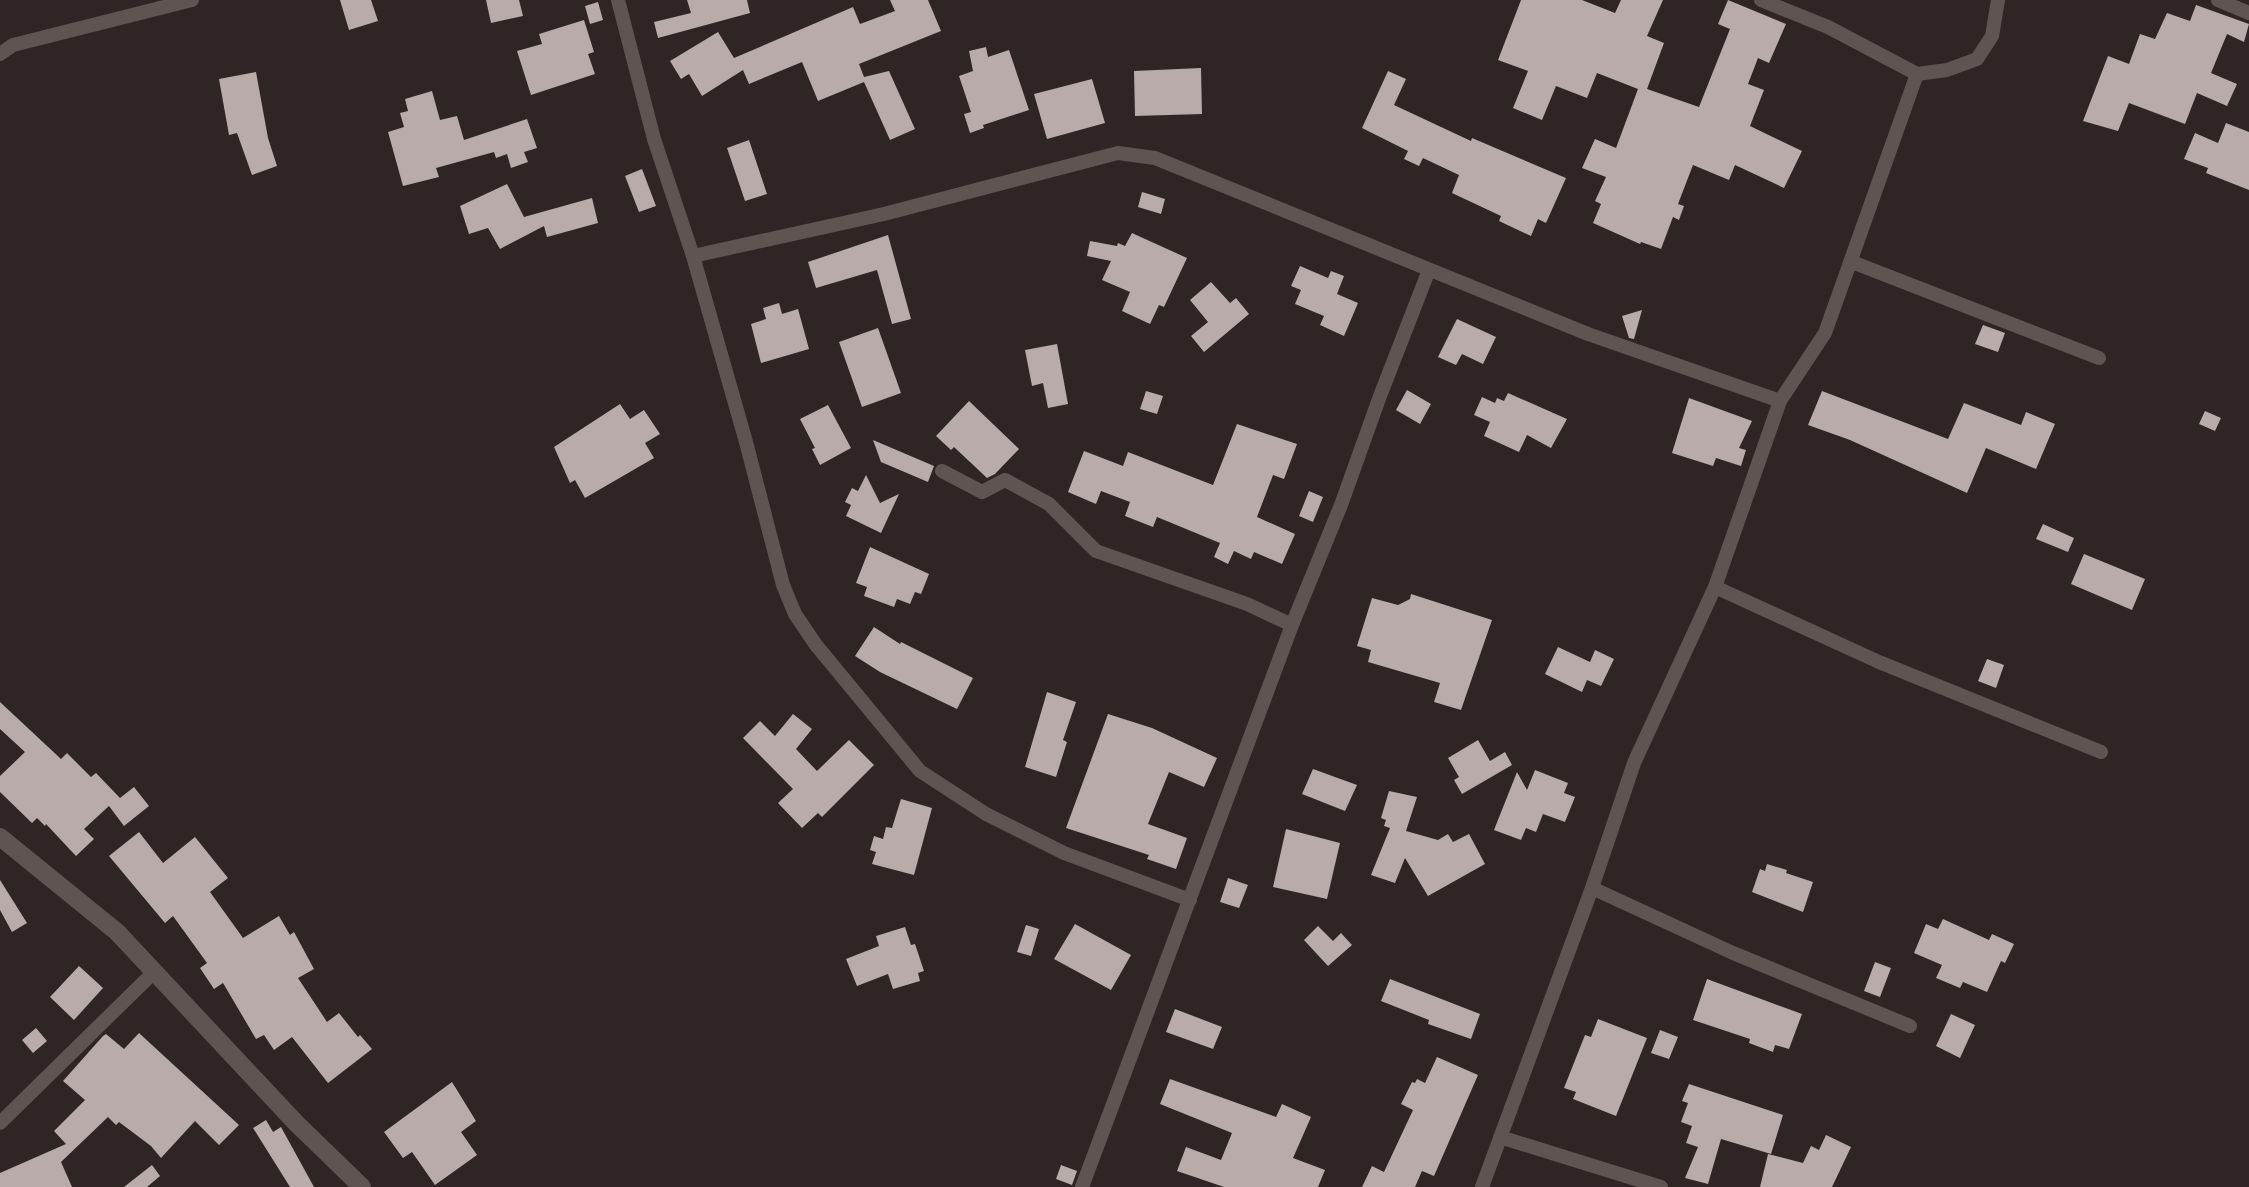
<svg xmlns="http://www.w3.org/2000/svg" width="2249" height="1187" font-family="Manrope,sans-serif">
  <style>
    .building { fill: #b8abaa }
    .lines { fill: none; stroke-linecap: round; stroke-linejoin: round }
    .minor { stroke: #605453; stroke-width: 14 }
    .tertiary { stroke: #605453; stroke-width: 18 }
  </style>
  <rect width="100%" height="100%" fill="#2f2524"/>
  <path class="building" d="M340 0H371L378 21 349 30Z
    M486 0H519L523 16 491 23Z
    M687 0H747L750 13 658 38 654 22 691 13Z
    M890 0H928L941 31 859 64 864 77 889 71 915 129 890 140 864 82 818 101 802 62 749 84 743 70 702 96 689 74 681 79 670 61 718 32 734 58 853 7 860 24 895 11Z
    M1521 0H1582L1615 13 1621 0H1663L1647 36 1664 43 1647 89 1699 107 1730 29 1718 24 1728 0 1786 24 1769 63 1758 58 1748 84 1764 90 1750 126 1802 151 1784 188 1735 165 1729 180 1693 165 1678 204 1684 206 1679 220 1673 217 1661 249 1641 242 1640 244 1593 223 1601 204 1595 201 1606 177 1582 168 1595 139 1616 148 1638 89 1597 73 1587 98 1556 86 1542 120 1513 108 1528 71 1498 60Z
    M598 2 603 20 590 24 585 6Z
    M2196 5 2249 24 2244 42 2227 34 2211 73 2237 84 2227 106 2197 93 2185 124 2129 103 2118 131 2083 121 2108 56 2129 64 2140 34 2155 39 2167 13 2190 21Z
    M584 20 594 52 588 54 595 74 531 95 517 51 542 44 539 34Z
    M986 47 988 57 1009 50 1029 110 983 125 984 128 970 133 964 114 971 112 959 76 973 71 969 51Z
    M1201 68 1202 114 1135 116 1134 71Z
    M1388 71 1406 79 1394 105 1471 141 1472 138 1566 178 1546 223 1538 219 1531 236 1499 221 1501 216 1452 193 1459 175 1423 158 1419 166 1404 159 1408 151 1362 128Z
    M256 72 268 138 277 166 252 175 237 133 229 135 219 79Z
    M1092 79 1105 123 1047 139 1034 94Z
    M432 91 440 120 457 116 464 140 527 119 537 148 524 152 528 162 511 168 507 154 496 158 494 152 436 168 439 177 403 186 388 132 404 127 400 113 408 111 405 99Z
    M2226 123 2249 132V190L2206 173 2208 168 2184 159 2195 133 2218 143Z
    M749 140 767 194 745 201 727 148Z
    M642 169 656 206 639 212 625 176Z
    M507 184 524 217 592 198 598 223 547 237 544 226 500 249 488 228 469 234 460 206Z
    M1142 192 1165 199 1161 214 1138 207Z
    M1132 233 1187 258 1164 307 1159 305 1150 324 1122 311 1130 292 1102 280 1111 261 1087 256 1090 241 1117 246 1118 243 1125 246Z
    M888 235 911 319 892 324 877 270 816 288 808 262Z
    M1300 266 1328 278 1331 271 1344 276 1337 294 1358 303 1344 336 1320 325 1324 316 1295 304 1301 290 1291 286Z
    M1211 282 1230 303 1236 298 1249 314 1204 352 1191 336 1208 322 1190 300Z
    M779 303 782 314 798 309 809 349 761 363 751 324 766 319 763 308Z
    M1642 310 1634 339 1629 338 1622 316Z
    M1457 319 1496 337 1483 364 1462 354 1456 365 1438 357Z
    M1983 325 2005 333 1998 352 1975 344Z
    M878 328 901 393 862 407 839 342Z
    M1057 344 1068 404 1048 408 1043 383 1032 386 1025 350Z
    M1407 390 1431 404 1420 424 1396 410Z
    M1146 391 1163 396 1157 414 1140 409Z
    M1822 391 1948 439 1964 403 2021 425 2026 412 2055 424 2036 469 1986 448 1967 493 1850 440 1808 425Z
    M1508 393 1567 419 1551 448 1527 435 1519 452 1484 436 1490 422 1474 415 1482 397 1495 403 1497 398 1504 401Z
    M1689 398 1752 421 1739 448 1746 450 1741 466 1716 458 1713 466 1672 453Z
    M969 401 1019 449 995 474 987 478 954 447 951 450 936 436Z
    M620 404 630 419 644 410 660 434 645 443 654 458 585 498 575 480 570 483 554 447Z
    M828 405 851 448 820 465 812 449 815 448 800 419Z
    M2205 411 2221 418 2215 431 2199 424Z
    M1237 424 1297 444 1284 479 1273 475 1257 517 1295 534 1282 564 1254 552 1251 559 1234 551 1228 564 1214 557 1220 543 1157 517 1153 527 1125 516 1130 502 1101 491 1096 504 1068 492 1084 451 1123 466 1128 452 1213 485Z
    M873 440 934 466 928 482 881 462Z
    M866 475 880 503 899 494 881 533 846 516 851 505 845 502 852 488 858 491Z
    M1309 491 1323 497 1313 522 1299 516Z
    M2043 524 2074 538 2068 552 2036 539Z
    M870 547 929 574 921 594 915 592 910 604 897 599 894 607 864 596 867 587 856 583Z
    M2084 554 2145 579 2132 610 2071 584Z
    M1411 594 1492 620 1461 710 1434 702 1440 683 1368 662 1371 650 1357 646 1372 598 1398 605 1410 599Z
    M874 627 900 644 901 642 973 678 957 709 880 672 855 656Z
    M1558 647 1590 662 1595 650 1614 659 1601 686 1587 680 1582 692 1545 674Z
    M1987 659 2004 665 1996 688 1978 681Z
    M1047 692 1076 702 1063 740 1067 742 1056 777 1025 767Z
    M0 702 61 759 67 753 91 777 96 773 120 798 134 787 149 806 124 826 109 806 84 829 94 839 76 856 46 824 45 826 37 818 32 823 0 792V776L25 752 0 729Z
    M793 714 812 729 796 749 817 771 849 740 874 765 822 817 818 813 802 828 778 803 793 789 743 738 760 721 775 736Z
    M1108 714 1152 728 1217 758 1204 787 1169 772 1148 824 1187 838 1176 869 1147 859 1149 855 1066 828Z
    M1478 740 1490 761 1505 752 1512 765 1462 794 1454 780 1459 777 1448 758Z
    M1313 769 1357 785 1345 811 1302 794Z
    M1535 770 1568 783 1564 793 1575 797 1565 822 1543 814 1536 832 1526 828 1521 840 1494 830 1517 772 1527 790Z
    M1389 791 1417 797 1406 831 1438 840 1448 834 1453 842 1469 834 1485 864 1428 896 1405 858 1395 883 1371 875 1390 828 1384 826 1386 820 1381 818Z
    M901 799 932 808 914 875 872 864 876 852 870 850 874 836 883 839 886 827 892 828Z
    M1286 829 1340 843 1327 899 1273 887Z
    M139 832 163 863 195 837 228 878 210 892 243 938 279 916 290 935 294 932 314 969 298 978 327 1022 339 1013 358 1037 360 1035 372 1049 328 1083 292 1037 274 1050 264 1035 256 1039 223 983 214 989 200 968 207 963 173 916 165 923 109 856Z
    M1767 864 1787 870 1786 873 1813 882 1803 912 1752 892 1760 869 1765 871Z
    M1228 878 1248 885 1239 908 1220 902Z
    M0 880 27 923 12 932 0 910Z
    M1943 919 1989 940 1992 934 2014 944 2005 963 2001 961 1987 992 1963 982 1960 988 1936 978 1942 965 1914 953 1926 924 1938 929Z
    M1075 924 1131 955 1111 990 1054 959Z
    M1026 925 1039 929 1031 956 1017 952Z
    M1318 926 1333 941 1341 933 1352 945 1328 966 1304 940Z
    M905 927 911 945 915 944 924 971 918 973 920 981 893 989 888 974 857 986 846 959 879 946 876 936Z
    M1875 962 1891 968 1880 997 1864 991Z
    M79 966 103 988 74 1020 50 997Z
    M1390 979 1480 1014 1471 1039 1428 1024 1429 1020 1381 1001Z
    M1707 979 1802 1014 1789 1049 1775 1045 1773 1052 1749 1043 1750 1039 1693 1020Z
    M1175 1009 1222 1027 1213 1049 1166 1032Z
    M1951 1014 1975 1025 1960 1058 1936 1046Z
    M1598 1019 1647 1038 1616 1116 1573 1099 1576 1092 1564 1088 1585 1035 1591 1037Z
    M36 1028 47 1041 33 1053 22 1040Z
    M1660 1030 1678 1037 1669 1059 1651 1053Z
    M139 1033 239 1125 219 1145 195 1121 161 1158 151 1146 119 1122 116 1125 108 1117 61 1162 72 1187H0V1173L66 1144 54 1131 85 1100 63 1081 103 1036 106 1034 124 1049Z
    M1437 1057 1478 1075 1434 1176 1422 1171 1415 1187H1362L1372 1166 1384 1172 1413 1110 1401 1104 1412 1082 1415 1083 1417 1079 1425 1083Z
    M1170 1079 1276 1117 1282 1104 1311 1117 1293 1158 1325 1170 1318 1187H1224L1177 1171 1186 1147 1221 1160 1232 1133 1160 1104Z
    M452 1082 476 1121 461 1132 477 1155 435 1185 412 1152 403 1158 384 1132Z
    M1689 1084 1783 1115 1771 1154 1721 1139 1708 1184 1685 1178 1698 1147 1686 1143 1692 1126 1681 1122 1688 1103 1682 1101Z
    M266 1120 273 1132 281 1127 314 1187H290L253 1128Z
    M1826 1135 1851 1147 1832 1187H1760L1768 1154 1803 1163 1811 1146 1819 1150Z
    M152 1165 160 1176 147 1187H124Z
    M1061 1165 1077 1171 1072 1185 1056 1179Z"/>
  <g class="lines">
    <path class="minor" d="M618 0 654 139 693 256 746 442 783 585 795 614 816 645 920 771 986 814 1064 853 1190 900
      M1761 0 1828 27 1917 74 1947 70 1977 59 1992 36 1998 0
      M2218 0 2249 13
      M0 54 13 45 192 0
      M693 256 884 214 1118 153 1155 158 1588 334 1780 401
      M1852 262 2099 358
      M942 471 982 492 1005 480 1049 504 1096 551 1247 604 1292 625
      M1715 587 1879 662 2101 752
      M1592 888 1733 953 1910 1026
      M0 1123 153 973
      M1500 1137 1661 1187
      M1082 1187 1292 625 1341 505 1380 396 1429 270
      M1482 1187 1592 888 1634 763 1715 587 1780 401 1825 333 1917 74"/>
    <path class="tertiary" d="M0 837 117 932 296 1123 362 1187"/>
  </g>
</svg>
